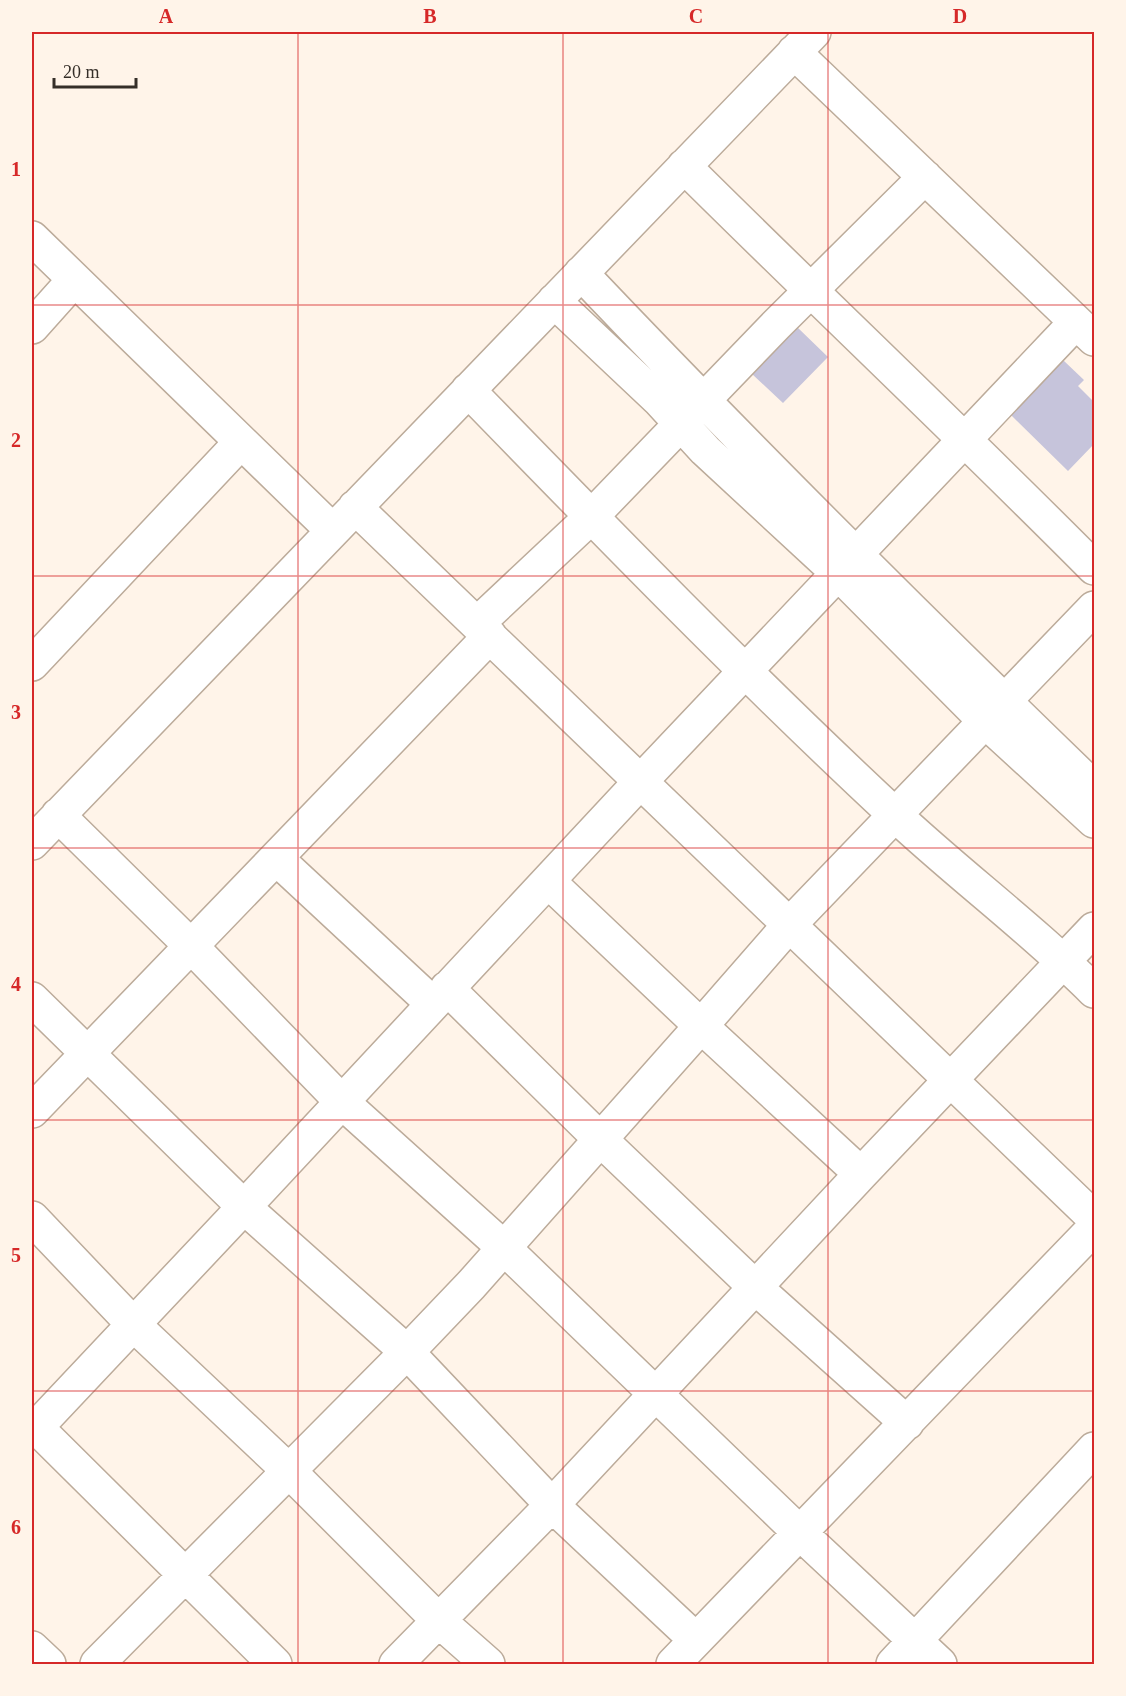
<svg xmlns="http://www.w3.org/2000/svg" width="1126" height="1696" font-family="'Times New Roman',serif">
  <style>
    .building { fill: #c6c4db }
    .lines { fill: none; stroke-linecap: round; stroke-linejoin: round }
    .minor-casing { stroke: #bcab9a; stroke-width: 36 }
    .minor { stroke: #fff; stroke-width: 33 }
    .grid { fill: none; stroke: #d62828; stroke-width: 1.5; stroke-opacity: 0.55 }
    .neatline { fill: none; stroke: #d62828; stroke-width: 2 }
    .grid-label { font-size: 20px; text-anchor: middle; font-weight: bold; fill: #d62828 }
  </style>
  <rect width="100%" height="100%" fill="#fff4e9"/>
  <path class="building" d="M797 327 828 357 783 403 752 374Z
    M1063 360 1084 380 1078 386 1094 402V444L1068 471 1011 415Z"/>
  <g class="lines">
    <defs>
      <path id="minor" d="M794 52 1094 339
        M684 166C820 301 959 432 1094 568
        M32 238 332 530
        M581 273C748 449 920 620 1094 788
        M554 301 660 401 705 450 838 573 985 721 1094 821
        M32 327 74 280
        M468 390C607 533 747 677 893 813 959 875 1031 928 1094 991
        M355 507 1094 1218
        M477 624 591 517 776 325 925 177
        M32 664 241 442
        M58 815 191 946 342 1102 503 1247 801 1534 940 1664
        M32 843 814 32
        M276 858 433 1004
        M548 881 701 1026 861 1174
        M447 988 600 1139 756 1288 907 1423
        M32 999 244 1207 407 1352 552 1505 696 1640
        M32 1111 490 636
        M32 1218 133 1324 288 1470 438 1620 488 1664
        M32 1423 275 1664
        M32 1432 244 1207 641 781 1076 322
        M32 1648 49 1664
        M97 1664 407 1352 471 1285 701 1026 790 924 1094 608
        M396 1664 552 1505 861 1174 1094 929
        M673 1664 1094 1228
        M893 1664 1094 1449"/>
    </defs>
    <use href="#minor" class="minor-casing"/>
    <use href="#minor" class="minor"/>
  </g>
  <path class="grid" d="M298 32V1664M563 32V1664M828 32V1664M32 305H1094M32 576H1094M32 848H1094M32 1120H1094M32 1391H1094"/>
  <rect width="1126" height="1696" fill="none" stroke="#fff4e9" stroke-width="66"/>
  <path d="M54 78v9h82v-9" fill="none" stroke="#352e28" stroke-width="3"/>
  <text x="63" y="78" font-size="18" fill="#352e28" stroke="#fff4e9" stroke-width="4.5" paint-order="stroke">20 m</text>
  <rect x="33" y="33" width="1060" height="1630" class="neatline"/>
  <g class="grid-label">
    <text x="166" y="23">A</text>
    <text x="430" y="23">B</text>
    <text x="696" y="23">C</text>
    <text x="960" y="23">D</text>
    <text x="16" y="176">1</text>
    <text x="16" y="447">2</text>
    <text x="16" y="719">3</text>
    <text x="16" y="991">4</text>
    <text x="16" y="1262">5</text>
    <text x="16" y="1534">6</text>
  </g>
</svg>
